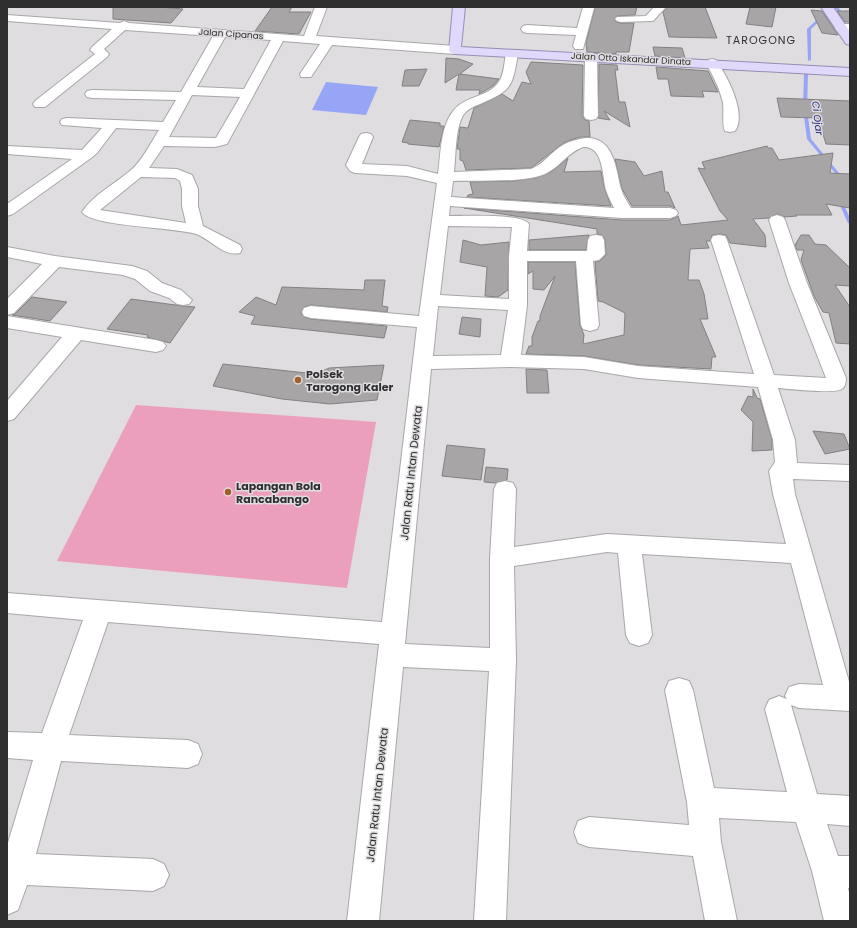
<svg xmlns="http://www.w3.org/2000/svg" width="857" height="928" font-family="Poppins,sans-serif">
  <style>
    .green { fill: #ec9fbc }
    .water { fill: #96a5f5 }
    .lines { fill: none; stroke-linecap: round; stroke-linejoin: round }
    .stream { fill: #96a5f5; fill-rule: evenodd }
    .building { fill: #a8a5a7; stroke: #838082 }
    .minor-casing { stroke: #a8a6a9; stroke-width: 2 }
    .major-casing { stroke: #968db3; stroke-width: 2 }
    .minor { fill: #fff; fill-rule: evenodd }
    .major { fill: #e1d9fc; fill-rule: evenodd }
    .poi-dot { fill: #a05f2b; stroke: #dfdde0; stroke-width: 1.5 }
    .labels { text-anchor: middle; stroke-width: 3; stroke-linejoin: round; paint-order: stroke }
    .far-street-label { font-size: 9px; fill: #302f30; stroke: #dfdde0 }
    .far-water-label { font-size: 10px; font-style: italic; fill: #262781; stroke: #dfdde0 }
    .far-quarter-label { font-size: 11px; letter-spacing: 1px; fill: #302f30; stroke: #dfdde0 }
    .poi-label { font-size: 11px; font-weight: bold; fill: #302f30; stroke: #dfdde0; text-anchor: start }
    .street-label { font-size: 11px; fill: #302f30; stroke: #dfdde0 }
  </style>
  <rect width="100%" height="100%" fill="#dfdde0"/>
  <path class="green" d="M136 405 376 422 347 588 57 561Z"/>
  <path class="water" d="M326 82 378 87 366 115 312 110Z"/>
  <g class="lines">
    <path class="stream" d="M834 7H838L844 15 823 18 811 29V60L808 61 807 29 821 16 840 14Z
      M806 72 808 73 807 109 811 139 839 173 835 182 832 181 835 173 807 139 803 109 804 73Z
      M838 200 842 201 850 218V224L848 223 838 201Z"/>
  </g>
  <path class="building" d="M113 7H159L183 9 171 23 113 19Z
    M272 7H292L289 12H311L299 34 255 31Z
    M595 7H637L635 15 617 16 614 19 616 22 621 23H634L629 52H616V54L587 52 586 43Z
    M667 7H705L717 38 669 37 663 12Z
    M750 7H776L772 27 746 24Z
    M811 10 822 11 838 35 822 33Z
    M837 11H850V22H845Z
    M653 47 682 48 685 58 655 56Z
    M446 58 459 59 473 64 460 74 499 79 493 86 479 94 480 90H456L459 74 445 83Z
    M531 62 583 65 582 116 585 120 589 121 590 137H580L565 142 531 168 466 170 463 161 460 160V149H457L460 127 468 128 474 108 502 94 513 101 522 82 531 84 526 72Z
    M599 64 617 65 618 70H615L619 102H625L630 127 604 111 610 120 598 118Z
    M656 67 708 71 718 92 702 91 704 97 671 96 668 79H658Z
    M427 69 419 86H402L405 70Z
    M777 98 850 101V145L826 144 818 118 781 117Z
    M410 120 440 123V126H444L439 147 408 144V143L402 142Z
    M767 146 768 148H772L779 160 833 153 830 173 850 174V208L826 204 832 215H796L797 216 785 217 777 214 769 218 753 219 765 235 766 247 730 243 726 235 719 234 712 235 710 241H706L709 248 690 249 688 280H699L704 294 708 319H700L716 357H712L711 369 638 365 584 356 526 354 529 346H532V337L538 321H540V316L555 276 544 290 533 289V271L528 274V262H575L580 325 584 335 583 344 624 335 625 313 603 302 598 301 595 262 600 261 606 255 605 239 602 235 597 234V229L464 208 622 220H670L678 216 681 225 728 220 720 211 698 168 705 169 702 162Z
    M568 158 564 172 601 171 605 190 611 206 467 197 468 195 473 194 470 182 513 181 536 178 551 172Z
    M615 159 635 162 644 176 662 171 665 192H668L675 208 670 206H632L622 189Z
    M589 235 586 250H529V240Z
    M801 235H809L815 244 826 245 850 268V286L835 285 850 307V344L836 343 829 313 823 312 814 296 801 260 804 250H797L795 245Z
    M463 240 481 245 509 242 508 290 498 297 485 296 487 267 460 262Z
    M365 280H385L382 306 388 307 387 312 311 305 304 307 301 313 304 317 311 319 387 326 384 338 251 324 255 316 239 312 256 297 276 305 282 287 364 290Z
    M32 297 67 302 50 321 12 315 15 314Z
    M131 299 183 306 195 307 170 343 147 337 148 335 107 329Z
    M462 317 481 319 480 337 459 334Z
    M223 364 316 374 329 368 384 365 377 400 330 404 282 399 213 386Z
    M526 369 547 370 549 393H527Z
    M753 389 757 398 760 399 772 440V450L752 451 753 422 741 410 748 396 753 397Z
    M813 431 844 434 850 449 825 454Z
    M447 445 485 449 481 480 442 476Z
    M486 467 508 469 507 480 495 483 484 482Z"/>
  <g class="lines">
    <defs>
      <path id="minor" d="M315 7H327L316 36 455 46 459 47 461 50 459 53 455 54 332 45 311 77H301L300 74 320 44 283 41 227 144 215 147 164 146 149 168 177 169 192 175 198 189V206L203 226 240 245 242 249 240 253C223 257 211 239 196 234 175 227 92 227 82 212 94 194 115 184 131 170 143 160 151 142 159 130L116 128 97 153 91 158 13 214 7 216V204L72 159 7 154V146L82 150 102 128 62 125 60 122 62 119 67 118 163 122 176 100 92 98 87 97 85 94 87 91 92 90 181 92 213 36 125 30 104 49 109 54 107 57 45 107H35L33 104 35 101 95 54 90 50 92 47 112 29 7 21V15L120 23 124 21 129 23 304 36ZM225 37 271 40 244 89 197 87ZM192 95 240 97 216 138 169 137ZM141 177 175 178 180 181 182 189V206L186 223 100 210Z
        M583 7 594 8 583 49H575L573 46 576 35 527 33 523 32 521 29 523 26 527 25 577 28Z
        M654 7H666L653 21 621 22 617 21 615 19 617 17 646 16Z
        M841 24H850V32L837 31 835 28 837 25Z
        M512 50 516 51 518 54C512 88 512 90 480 104 474 106 468 109 464 114 455 127 456 156 454 172L531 169C544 164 551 152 563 145 570 141 578 139 586 138 614 137 616 169 621 189 623 195 627 202 631 208H670L676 210 678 213 676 216 670 218H622L450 206 449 216C464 216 522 213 529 224L527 251H587L588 240 590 236 596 235 602 236 604 240 605 254 599 260 593 261 599 325 597 329 590 331 583 329 581 325 576 261H527V305L521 355 584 357 638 366 754 374 711 240 713 236 719 235 725 236 727 240 774 375 826 378 789 283 769 220 771 217 777 215 783 217 785 220 807 283 846 378C846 382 845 387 842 389 834 394 789 389 778 388L795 440 797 463 850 465V481L793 479 795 494 850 685V711L799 708 791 705 817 794 850 796V826L827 824 838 856H850V888H848L850 896V921H824L812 871 796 822 719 818 721 842 737 921H705L693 856 589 847 578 843 574 832 578 821 589 817 689 825 687 802 665 690 669 681 679 678 689 681 693 690 714 788 787 792 765 709 769 700 779 696 787 699 785 696 789 687 799 684 823 685 791 563 642 554 652 635 648 643 639 646 630 643 626 635 618 553 607 552 514 566 516 660 506 921H474L489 671 403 667 379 921H347L379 644 108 622 69 735 188 740 198 744 202 754 198 764 188 768 61 761 36 854 153 859 164 864 169 875 164 886 153 891 27 885 18 910 7 915V846L33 760 7 758V732L42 733 83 620 7 613V593L382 622 417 327 311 318 304 316 302 312 304 308 311 306 419 316 437 183 407 176 355 173 350 171 346 165 359 137 361 134 366 133 371 134 373 137 362 164 407 166 438 174C441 154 440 126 454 110 465 96 488 97 498 83 504 76 504 63 506 54L508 51ZM583 147C604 146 602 176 606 190 608 196 611 202 614 208L451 197 453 181C478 180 524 183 545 174 560 167 567 153 583 147ZM448 226 512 227 509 256V299L440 295ZM438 306 508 310 501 355 433 356ZM510 367 584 369 638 378 758 387 773 440 775 462 769 471 773 494 786 544 607 534 514 547 516 489 513 483 505 481 497 483 494 489 490 558V648L405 644 431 369Z
        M591 53 595 54 597 57 598 116 596 119 591 120 586 119 584 116 585 57 587 54Z
        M712 59 716 60 718 63C728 78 747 114 735 131L730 132 725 131C722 126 724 111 723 103 720 89 713 76 706 63L708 60Z
        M7 247 55 256 132 266 147 271 162 283 181 290 192 300 189 304 183 305 177 304 169 298 150 291 135 279 123 275 59 267 14 313 7 315V299L42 264 7 257Z
        M7 316 156 340 163 342 166 346 163 350 156 352 81 340 14 419 7 421V401L62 337 7 328Z"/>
      <path id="major" d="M453 7H465L461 47 850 68V76L455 54 451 53 449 50Z
        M821 7H833L850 32V45L846 44Z"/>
    </defs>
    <use href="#minor" class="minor-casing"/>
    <use href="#major" class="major-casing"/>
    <use href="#minor" class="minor"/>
    <use href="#major" class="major"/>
  </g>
  <g class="poi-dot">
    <circle cx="298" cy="380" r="4"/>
    <circle cx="228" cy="492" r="4"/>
  </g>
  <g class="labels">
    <g class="far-street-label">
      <text transform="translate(231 34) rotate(4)" y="3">Jalan Cipanas</text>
      <text transform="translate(631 59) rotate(3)" y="3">Jalan Otto Iskandar Dinata</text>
    </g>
    <g class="far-water-label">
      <text transform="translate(818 118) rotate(83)" y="4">Ci Ojar</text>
    </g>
    <g class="far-quarter-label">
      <text x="761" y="44">TAROGONG</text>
    </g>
    <g class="poi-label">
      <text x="306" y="378">Polsek<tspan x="306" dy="13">Tarogong Kaler</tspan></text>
      <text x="236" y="490">Lapangan Bola<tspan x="236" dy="13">Rancabango</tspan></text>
    </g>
    <g class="street-label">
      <text transform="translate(411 473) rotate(-84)" y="4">Jalan Ratu Intan Dewata</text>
      <text transform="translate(377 795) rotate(-84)" y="4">Jalan Ratu Intan Dewata</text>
    </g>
  </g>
  <rect width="857" height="928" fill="none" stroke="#302f30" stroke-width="16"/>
</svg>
